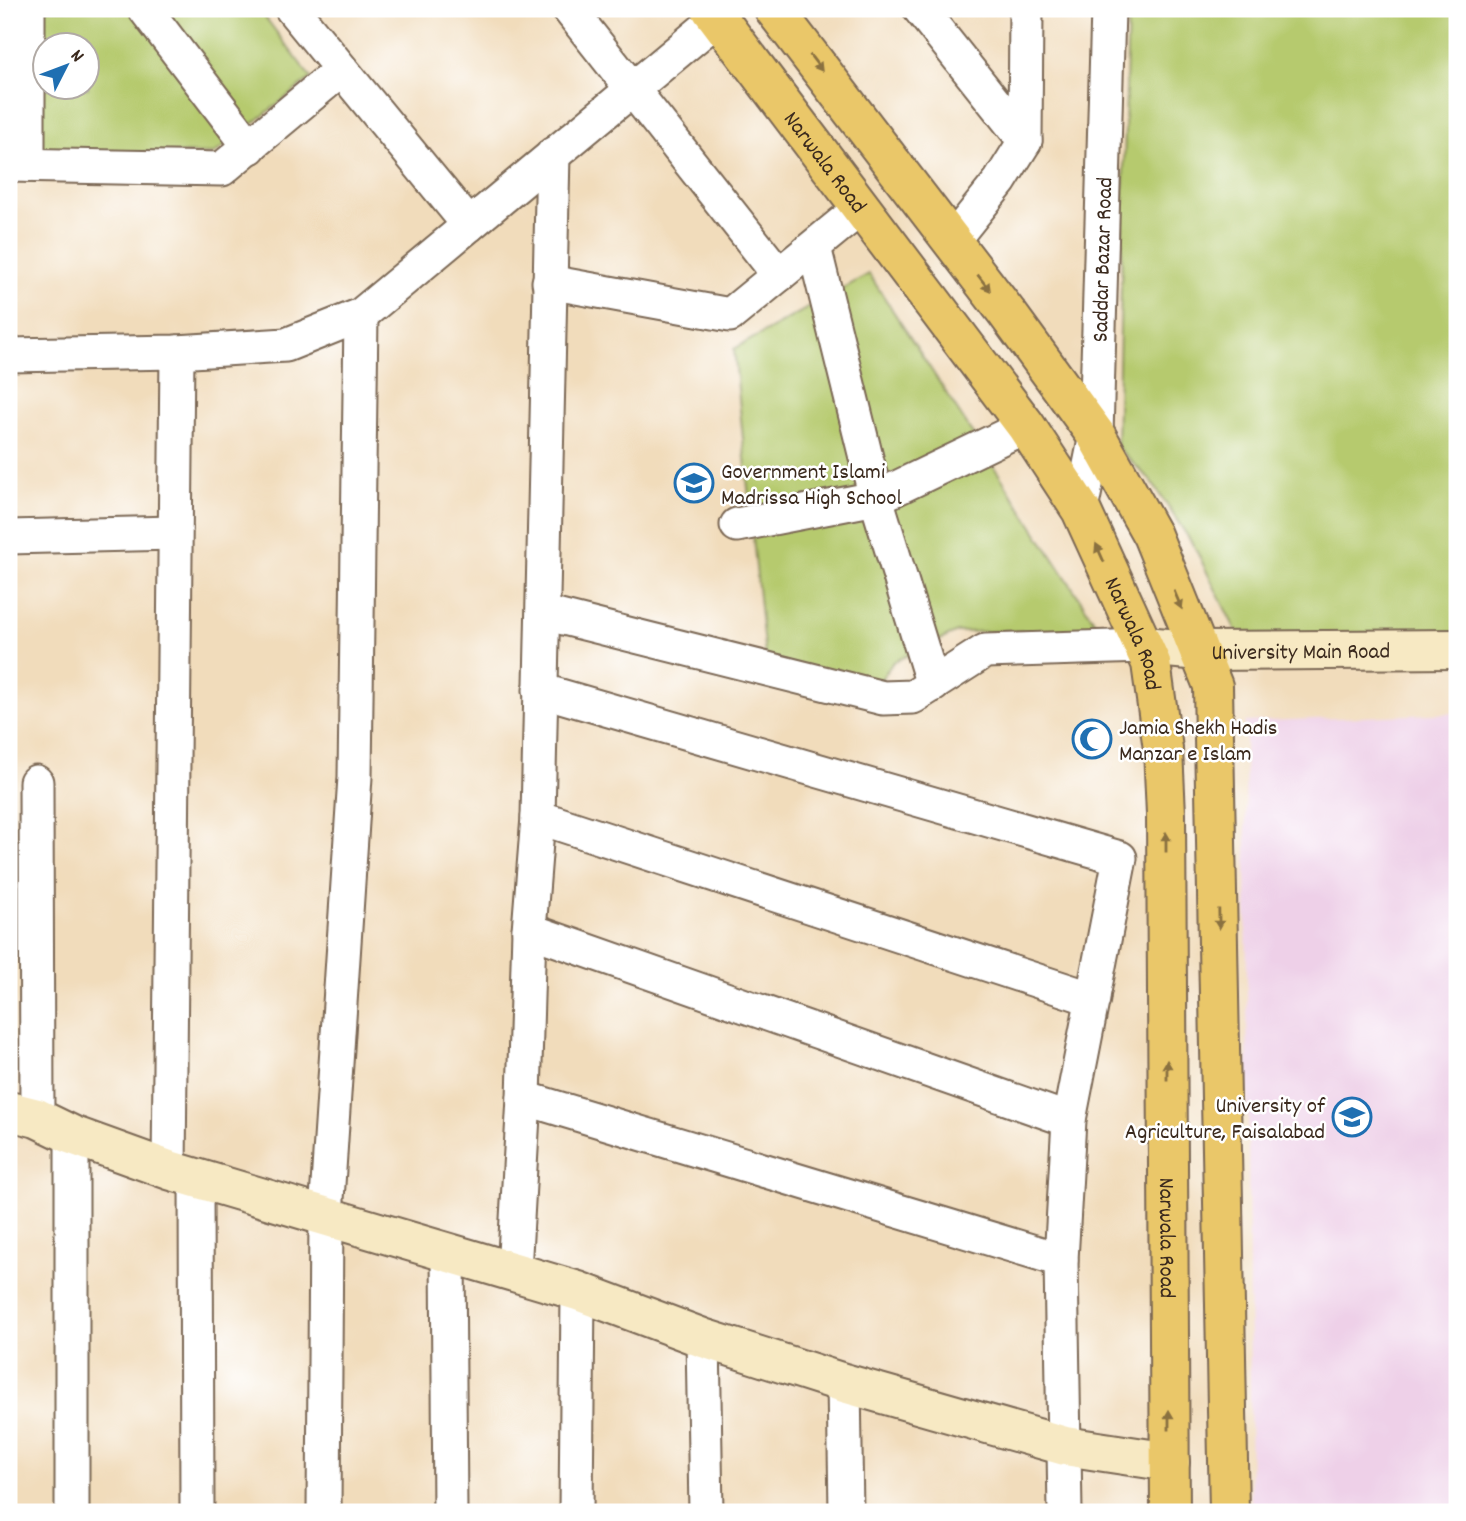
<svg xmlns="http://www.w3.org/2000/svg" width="1466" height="1521" font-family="Dekko,sans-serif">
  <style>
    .built { fill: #eed0e8 }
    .green { fill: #b6ca6e; stroke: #787a46; stroke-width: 2; fill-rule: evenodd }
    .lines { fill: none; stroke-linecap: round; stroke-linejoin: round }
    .street-casing { stroke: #7b6855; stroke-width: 37 }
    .secondary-casing { stroke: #7b6855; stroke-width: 42 }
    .primary-casing { stroke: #7b6855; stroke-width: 42 }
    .street { stroke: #fff; stroke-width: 33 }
    .secondary { stroke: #f7e9c3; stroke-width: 38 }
    .primary { stroke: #eac769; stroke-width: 38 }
    .oneway { fill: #8a7140 }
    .labels { text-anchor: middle; stroke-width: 5; stroke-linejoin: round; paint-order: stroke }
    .street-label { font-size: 23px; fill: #3b2a1e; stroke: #fff }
    .poi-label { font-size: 23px; fill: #3b2a1e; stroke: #fff; text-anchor: start }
  </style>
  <rect width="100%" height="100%" fill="#fff"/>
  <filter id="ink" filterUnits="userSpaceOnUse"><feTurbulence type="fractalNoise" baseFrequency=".0143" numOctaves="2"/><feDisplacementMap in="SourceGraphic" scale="14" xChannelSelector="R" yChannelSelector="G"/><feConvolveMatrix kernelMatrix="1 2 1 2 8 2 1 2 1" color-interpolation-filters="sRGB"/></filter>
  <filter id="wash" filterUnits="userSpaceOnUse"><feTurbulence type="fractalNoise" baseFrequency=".00686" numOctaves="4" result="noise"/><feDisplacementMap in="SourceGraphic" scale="28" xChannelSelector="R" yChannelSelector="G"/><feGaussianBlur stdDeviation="1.57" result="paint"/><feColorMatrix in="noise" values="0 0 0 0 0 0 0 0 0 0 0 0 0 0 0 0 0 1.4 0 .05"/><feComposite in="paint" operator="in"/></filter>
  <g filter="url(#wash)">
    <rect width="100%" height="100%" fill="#f1dcbb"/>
    <path class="built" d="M1457 713V1512H1251L1245 722Z"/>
    <path class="green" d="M9 9H259L311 78 214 154 9 150ZM46 46H88V88H46Z
      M1128 9H1457V647L1248 655 1194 546 1151 481 1117 447Z
      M869 274 1100 630 957 632 893 662 872 692 765 657 734 349Z"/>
  </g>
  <g filter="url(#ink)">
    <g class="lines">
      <defs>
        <g id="street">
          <path d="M145 9 250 147"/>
          <path d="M292 9 469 225"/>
          <path d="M569 9 779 275"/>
          <path d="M920 9 1025 141"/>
          <path d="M9 165 222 169 341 70"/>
          <path d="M28 165V9"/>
          <path d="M952 241 1000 181 1025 141 1026 9"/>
          <path d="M814 247 876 498 933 685"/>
          <path d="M549 282 730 315 862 207"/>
          <path d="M9 355 177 352 286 345 361 315 718 18"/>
          <path id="s1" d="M1081 510 1096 435 1108 9"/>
          <path d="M737 525 876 498 1026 426"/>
          <path d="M9 537 174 533"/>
          <path d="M544 613 883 698 913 697 985 651 1145 646"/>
          <path d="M540 690 1120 858 1069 1120 1061 1260 1065 1512"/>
          <path d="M36 782 37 1118"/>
          <path d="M538 817 1093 999"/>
          <path d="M529 930 1069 1120"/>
          <path d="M524 1098 1061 1260"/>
          <path d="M72 1135V1512"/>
          <path d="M169 1170 177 352"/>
          <path d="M196 1178 197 1512"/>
          <path d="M448 1252 450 1512"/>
          <path d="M514 1271 524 1098 529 930 538 817 553 154"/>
          <path d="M703 1338 706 1512"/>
          <path d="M844 1383 846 1512"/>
          <path d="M324 1512 326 1215 355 777 361 315"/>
          <path d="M576 1512 578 1291"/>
        </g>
        <g id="secondary">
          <path id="s2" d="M1145 646 1200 651 1457 649"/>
          <path d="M9 1111 37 1118 72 1135 169 1170 578 1291 703 1338 844 1383 1065 1446 1170 1462"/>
        </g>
        <g id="primary">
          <path id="s3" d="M711 9 1026 426 1081 510 1151 663 1163 749 1166 814 1170 1512"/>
          <path d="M774 9 1007 313 1096 435 1152 535 1213 686 1229 1512"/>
        </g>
      </defs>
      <use href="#street" class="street-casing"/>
      <use href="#secondary" class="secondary-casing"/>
      <use href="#primary" class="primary-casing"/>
      <use href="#street" class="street"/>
      <use href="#secondary" class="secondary"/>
      <use href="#primary" class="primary"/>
    </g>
    <defs><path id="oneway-solid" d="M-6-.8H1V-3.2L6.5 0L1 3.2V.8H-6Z" transform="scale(1.75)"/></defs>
    <g class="oneway">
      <use href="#oneway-solid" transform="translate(816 63) rotate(53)"/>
      <use href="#oneway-solid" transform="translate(984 283) rotate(52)"/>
      <use href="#oneway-solid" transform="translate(1100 553) rotate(-114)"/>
      <use href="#oneway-solid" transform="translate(1178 600) rotate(67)"/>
      <use href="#oneway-solid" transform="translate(1166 842) rotate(-90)"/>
      <use href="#oneway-solid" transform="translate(1219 919) rotate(89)"/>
      <use href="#oneway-solid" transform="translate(1167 1070) rotate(-90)"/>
      <use href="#oneway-solid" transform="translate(1169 1420) rotate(-90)"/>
    </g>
  </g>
  <defs>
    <symbol id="school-ring" viewBox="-11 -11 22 22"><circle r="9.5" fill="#fff" stroke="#1f6fb2" stroke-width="1.5"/><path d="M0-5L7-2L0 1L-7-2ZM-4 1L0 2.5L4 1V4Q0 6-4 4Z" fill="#1f6fb2"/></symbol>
    <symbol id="mosque-ring" viewBox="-11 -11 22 22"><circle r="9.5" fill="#fff" stroke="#1f6fb2" stroke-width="1.5"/><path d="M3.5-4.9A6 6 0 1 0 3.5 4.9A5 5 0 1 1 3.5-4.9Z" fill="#1f6fb2"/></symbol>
    <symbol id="university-ring" viewBox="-11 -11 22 22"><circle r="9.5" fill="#fff" stroke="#1f6fb2" stroke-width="1.5"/><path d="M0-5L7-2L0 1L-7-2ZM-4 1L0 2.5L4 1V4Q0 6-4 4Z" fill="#1f6fb2"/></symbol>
  </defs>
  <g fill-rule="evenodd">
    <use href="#school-ring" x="672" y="461" width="44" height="44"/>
    <use href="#mosque-ring" x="1070" y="717" width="44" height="44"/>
    <use href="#university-ring" x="1330" y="1095" width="44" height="44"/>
  </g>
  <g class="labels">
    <g class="street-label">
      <text dy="8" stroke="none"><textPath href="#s3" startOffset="191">Narwala Road</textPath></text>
      <text dy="8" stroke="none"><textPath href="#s1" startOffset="252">Saddar Bazar Road</textPath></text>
      <text dy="8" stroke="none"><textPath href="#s3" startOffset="758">Narwala Road</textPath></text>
      <text dy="8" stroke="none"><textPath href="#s2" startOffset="156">University Main Road</textPath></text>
      <text dy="8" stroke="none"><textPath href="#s3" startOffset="1367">Narwala Road</textPath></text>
    </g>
    <g class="poi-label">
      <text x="721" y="478">Government Islami<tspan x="721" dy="26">Madrissa High School</tspan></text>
      <text x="1119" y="734">Jamia Shekh Hadis<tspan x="1119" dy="26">Manzar e Islam</tspan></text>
      <text x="1325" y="1112" text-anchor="end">University of<tspan x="1325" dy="26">Agriculture, Faisalabad</tspan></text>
    </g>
  </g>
  <rect width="1466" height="1521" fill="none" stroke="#fff" stroke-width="35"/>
  <g transform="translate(66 66) rotate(48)"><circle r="33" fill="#ffffff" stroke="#b1aaa5" stroke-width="2"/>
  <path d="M0-5L12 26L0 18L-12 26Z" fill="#1f6fb2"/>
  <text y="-10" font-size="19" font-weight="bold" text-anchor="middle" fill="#3b2a1e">N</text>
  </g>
</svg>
